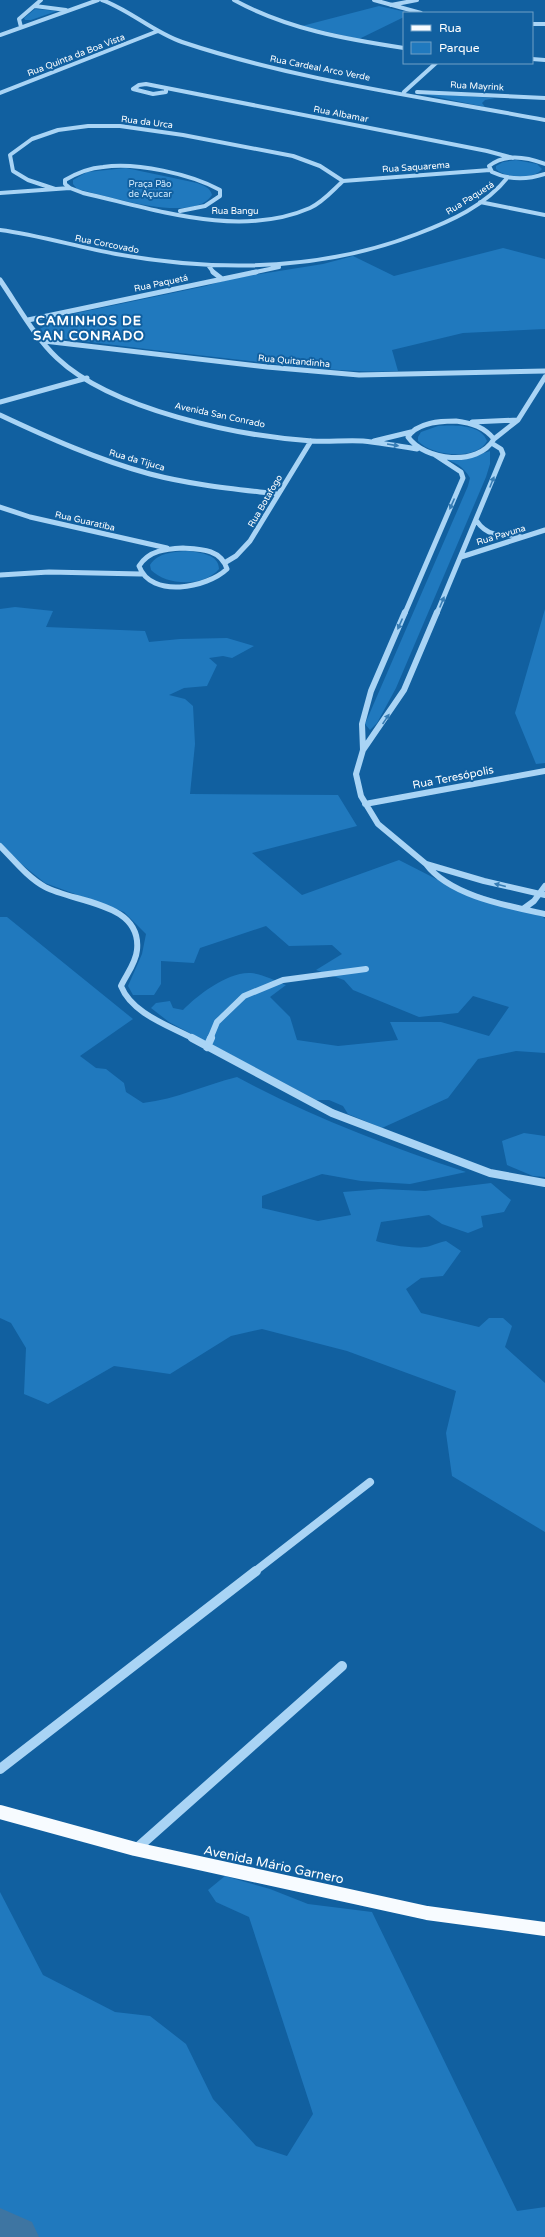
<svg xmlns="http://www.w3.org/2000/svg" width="545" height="2237" font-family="'Varela Round',sans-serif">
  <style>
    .green { fill: #2079be }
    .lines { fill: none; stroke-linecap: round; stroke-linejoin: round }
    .river { fill: #3e75a2; fill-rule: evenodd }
    .minor-far4 { stroke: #a9d4f5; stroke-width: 4 }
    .minor-far3 { stroke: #a9d4f5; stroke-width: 5 }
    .minor-far2 { stroke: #a9d4f5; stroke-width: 6 }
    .minor-far1 { stroke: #a9d4f5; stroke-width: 8 }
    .minor { stroke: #a9d4f5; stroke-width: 10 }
    .major { stroke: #f7fbff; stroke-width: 14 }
    .oneway { fill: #377db5 }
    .labels { text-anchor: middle; stroke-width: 4; stroke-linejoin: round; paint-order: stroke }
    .far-street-label { font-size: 9px; fill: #fff; stroke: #1160a0 }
    .far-park-label { font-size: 9px; fill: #d2ebfe; stroke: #1160a0 }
    .street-label { font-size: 11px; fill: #fff; stroke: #1160a0 }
    .far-district-label { font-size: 13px; font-weight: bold; letter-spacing: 1px; fill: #fff; stroke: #1160a0 }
    .near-street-label { font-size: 13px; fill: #fff; stroke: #1160a0 }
  </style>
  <rect width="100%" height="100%" fill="#1160a0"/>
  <path class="green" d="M379 6 411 13H404V17L359 39 302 26Z
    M35 9 57 11 31 20H25L24 18Z
    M418 93 495 98 485 100 482 103 485 107Z
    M516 160 537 164 542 169C534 180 504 178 496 169V166L503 162Z
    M126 168 197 183C204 186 210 187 212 195 193 225 105 195 77 189L73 184V180L87 172Z
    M503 248 545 259V329L463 333 392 350 398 371C349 373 300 367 250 361 186 354 122 346 58 338L44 334 40 329 58 317 206 286 229 279 323 264 353 256 394 276Z
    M438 426C453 425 481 424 487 441 477 461 431 456 418 441V437L421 432Z
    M490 451V464L486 477 396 688 377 723 370 730 365 724 468 486 470 478C463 466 455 462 442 458L475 456Z
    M188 551C200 553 219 554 219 569 204 587 167 586 151 570L150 565C158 552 175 552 188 551Z
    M15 607 53 611 46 627 145 631 149 642 180 639 227 638 254 646 232 658 223 656 209 658 217 665 207 686 184 688 169 695 185 699 193 706 195 744 190 794 338 795 357 826 252 853 302 895 399 860 448 885 539 913 545 919V1053L516 1051 478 1059 448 1098 382 1128 348 1114 343 1106 329 1100H316L169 1022 151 1008 156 1003 170 1001 173 1008 183 1010C197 995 229 971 251 973 262 974 276 981 286 985L270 997 290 1017 297 1040 338 1046 398 1040 390 1022H441L489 1036 509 1007 473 996 458 1013 419 1017 353 990 344 980 316 970 342 954 332 945 289 946 266 926 200 948 194 963 161 961V984L154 995H133L128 986 142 954 146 934 124 912 45 883 0 847V609Z
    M545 609V763L536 764 515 713Z
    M0 917H7L133 1019 80 1056 96 1068 106 1069 124 1083 126 1092 143 1103C177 1099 204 1085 237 1077 310 1116 388 1146 466 1172L410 1184 361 1181 322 1174 262 1196V1208L318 1221 351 1215 343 1192 381 1189 425 1191 491 1183 511 1200 504 1212 481 1216 483 1227 468 1233 442 1224 429 1215 381 1222 376 1241C389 1245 417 1250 430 1246 436 1244 440 1242 446 1241L461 1251 443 1276 421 1278 406 1289 421 1313 479 1327 489 1318H503L512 1326 505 1347 545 1383V1532L452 1476 446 1433 456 1391 347 1351 262 1329 231 1336 170 1374 114 1366 48 1404 24 1394 26 1348 11 1323 0 1318Z
    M524 1133 545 1136V1177L533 1176 507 1165 502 1141Z
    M225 1876 270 1889 308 1904 372 1912 517 2211 545 2207V2237H0V1892L43 1975 115 2012 150 2016 186 2044 213 2099 256 2146 287 2156 313 2114 249 1917 216 1902 208 1890Z"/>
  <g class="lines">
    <path class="river" d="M0 2208 32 2222 39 2237H0Z"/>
    <path class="minor-far4" d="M102 0C130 10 153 32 182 42 299 81 424 97 545 120
      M234 0C287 29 345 39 404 48
      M374 0 421 13
      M391 5 417 0
      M35 6 66 10
      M532 24H545
      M21 27 19 19 41 0
      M0 35 98 0
      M532 59 545 60
      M133 89 139 85 146 84 487 151 513 158
      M133 89 153 94 166 92V88
      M404 92 436 63
      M417 92 545 98
      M0 93 158 31
      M545 164C527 157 505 153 489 166L492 172C509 180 527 180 545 174
      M343 181 490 170
      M70 188 65 184V180C77 173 89 168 103 167 136 162 191 174 220 190V196L205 206 180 211
      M55 189 28 180 13 171 10 155 32 139 58 130 88 126H120L183 135 293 156 320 166 343 181
      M0 193 70 188 83 193C154 209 239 239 310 208 323 202 333 190 343 181
      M480 202 545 215
      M0 230C39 235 77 247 116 254 216 272 321 271 417 234 451 221 485 206 508 177
      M208 265 214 273
      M251 273 279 267"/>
    <path class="minor-far3" d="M213 272 222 279
      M0 280C18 306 34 336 57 358 112 410 238 436 312 441 329 442 346 440 363 441 381 443 399 446 417 449
      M28 320 256 272
      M44 341 267 367 359 375 545 371
      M0 402 87 378
      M0 415C49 438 98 460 150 474 192 485 235 489 277 494
      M456 421C472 423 484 427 494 439 478 467 425 461 408 437 417 422 441 421 456 421Z
      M472 422 518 420
      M494 439 518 420 545 377
      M374 441 411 432
      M0 507 30 517 167 548
      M476 520C487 537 501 536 519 535
      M183 548C201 549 221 549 227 569 207 588 151 599 139 566 149 550 166 549 183 548Z
      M461 557 545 530
      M226 562 236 556 250 541 311 441
      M0 575 49 572 141 574
      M405 613 463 478 461 472 435 455
      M437 613 503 454 501 449 493 444"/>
    <path class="minor-far2" d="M405 612 371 691 362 724 363 750 356 774 361 796 378 824 426 864 484 881 545 895
      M363 750 404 690 437 612
      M365 804 545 771
      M0 846C14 860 27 877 45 887 75 903 142 902 137 950 136 963 126 975 121 986 132 1014 170 1026 194 1039
      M426 864C450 896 508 906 545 914
      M523 909 534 901 545 886
      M210 1039 217 1022 244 996 283 980 366 969"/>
    <path class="minor-far1" d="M192 1038 332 1113 490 1173 545 1183
      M207 1047 211 1038
      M254 1572 370 1482"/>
    <path class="minor" d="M0 1769 256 1571
      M136 1849 342 1666"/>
    <path class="major" d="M0 1812 135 1849 427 1913 545 1929"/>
  </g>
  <defs><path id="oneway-solid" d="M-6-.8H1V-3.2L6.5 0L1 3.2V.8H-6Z"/></defs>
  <g class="oneway">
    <use href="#oneway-solid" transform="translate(393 445) rotate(9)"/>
    <use href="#oneway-solid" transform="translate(492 482) rotate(-68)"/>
    <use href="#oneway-solid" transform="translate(452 504) rotate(114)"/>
    <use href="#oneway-solid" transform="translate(442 602) rotate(-67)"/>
    <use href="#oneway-solid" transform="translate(400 624) rotate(114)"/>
    <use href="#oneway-solid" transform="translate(386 719) rotate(-56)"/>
    <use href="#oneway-solid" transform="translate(500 885) rotate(-166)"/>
  </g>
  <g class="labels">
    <g class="far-street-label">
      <text transform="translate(76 55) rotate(-21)" y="3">Rua Quinta da Boa Vista</text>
      <text transform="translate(320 68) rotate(11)" y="3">Rua Cardeal Arco Verde</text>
      <text transform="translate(477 86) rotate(3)" y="3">Rua Mayrink</text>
      <text transform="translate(341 114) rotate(11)" y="3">Rua Albamar</text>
      <text transform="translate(147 122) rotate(7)" y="3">Rua da Urca</text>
      <text transform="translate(416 167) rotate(-4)" y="3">Rua Saquarema</text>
      <text transform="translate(470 198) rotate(-32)" y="3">Rua Paquetá</text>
      <text x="235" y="214">Rua Bangu</text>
      <text transform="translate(107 244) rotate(11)" y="3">Rua Corcovado</text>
      <text transform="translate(161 283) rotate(-12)" y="3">Rua Paquetá</text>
      <text transform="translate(294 361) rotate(5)" y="3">Rua Quitandinha</text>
      <text transform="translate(220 415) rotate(12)" y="3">Avenida San Conrado</text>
      <text transform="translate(137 460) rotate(16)" y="3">Rua da Tijuca</text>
      <text transform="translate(265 501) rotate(-60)" y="3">Rua Botafogo</text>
      <text transform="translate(85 521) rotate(13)" y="3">Rua Guaratiba</text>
      <text transform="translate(501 535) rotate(-17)" y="3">Rua Pavuna</text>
    </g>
    <g class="far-park-label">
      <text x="150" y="187">Praça Pão<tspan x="150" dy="10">de Açucar</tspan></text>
    </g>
    <g class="street-label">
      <text transform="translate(453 777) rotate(-11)" y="4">Rua Teresópolis</text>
    </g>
    <g class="far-district-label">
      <text x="89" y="325">CAMINHOS DE<tspan x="89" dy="15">SAN CONRADO</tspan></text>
    </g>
    <g class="near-street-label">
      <text transform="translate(274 1864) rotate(12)" y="5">Avenida Mário Garnero</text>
    </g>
  </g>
  <rect x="403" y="12" width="130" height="52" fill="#1160a0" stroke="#70a0c6"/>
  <rect x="411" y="25" width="20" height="6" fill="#f7fbff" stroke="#70a0c6"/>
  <text x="439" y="32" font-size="12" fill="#ffffff">Rua</text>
  <rect x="411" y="42" width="20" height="12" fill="#2079be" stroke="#70a0c6"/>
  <text x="439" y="52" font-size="12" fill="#ffffff">Parque</text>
</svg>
